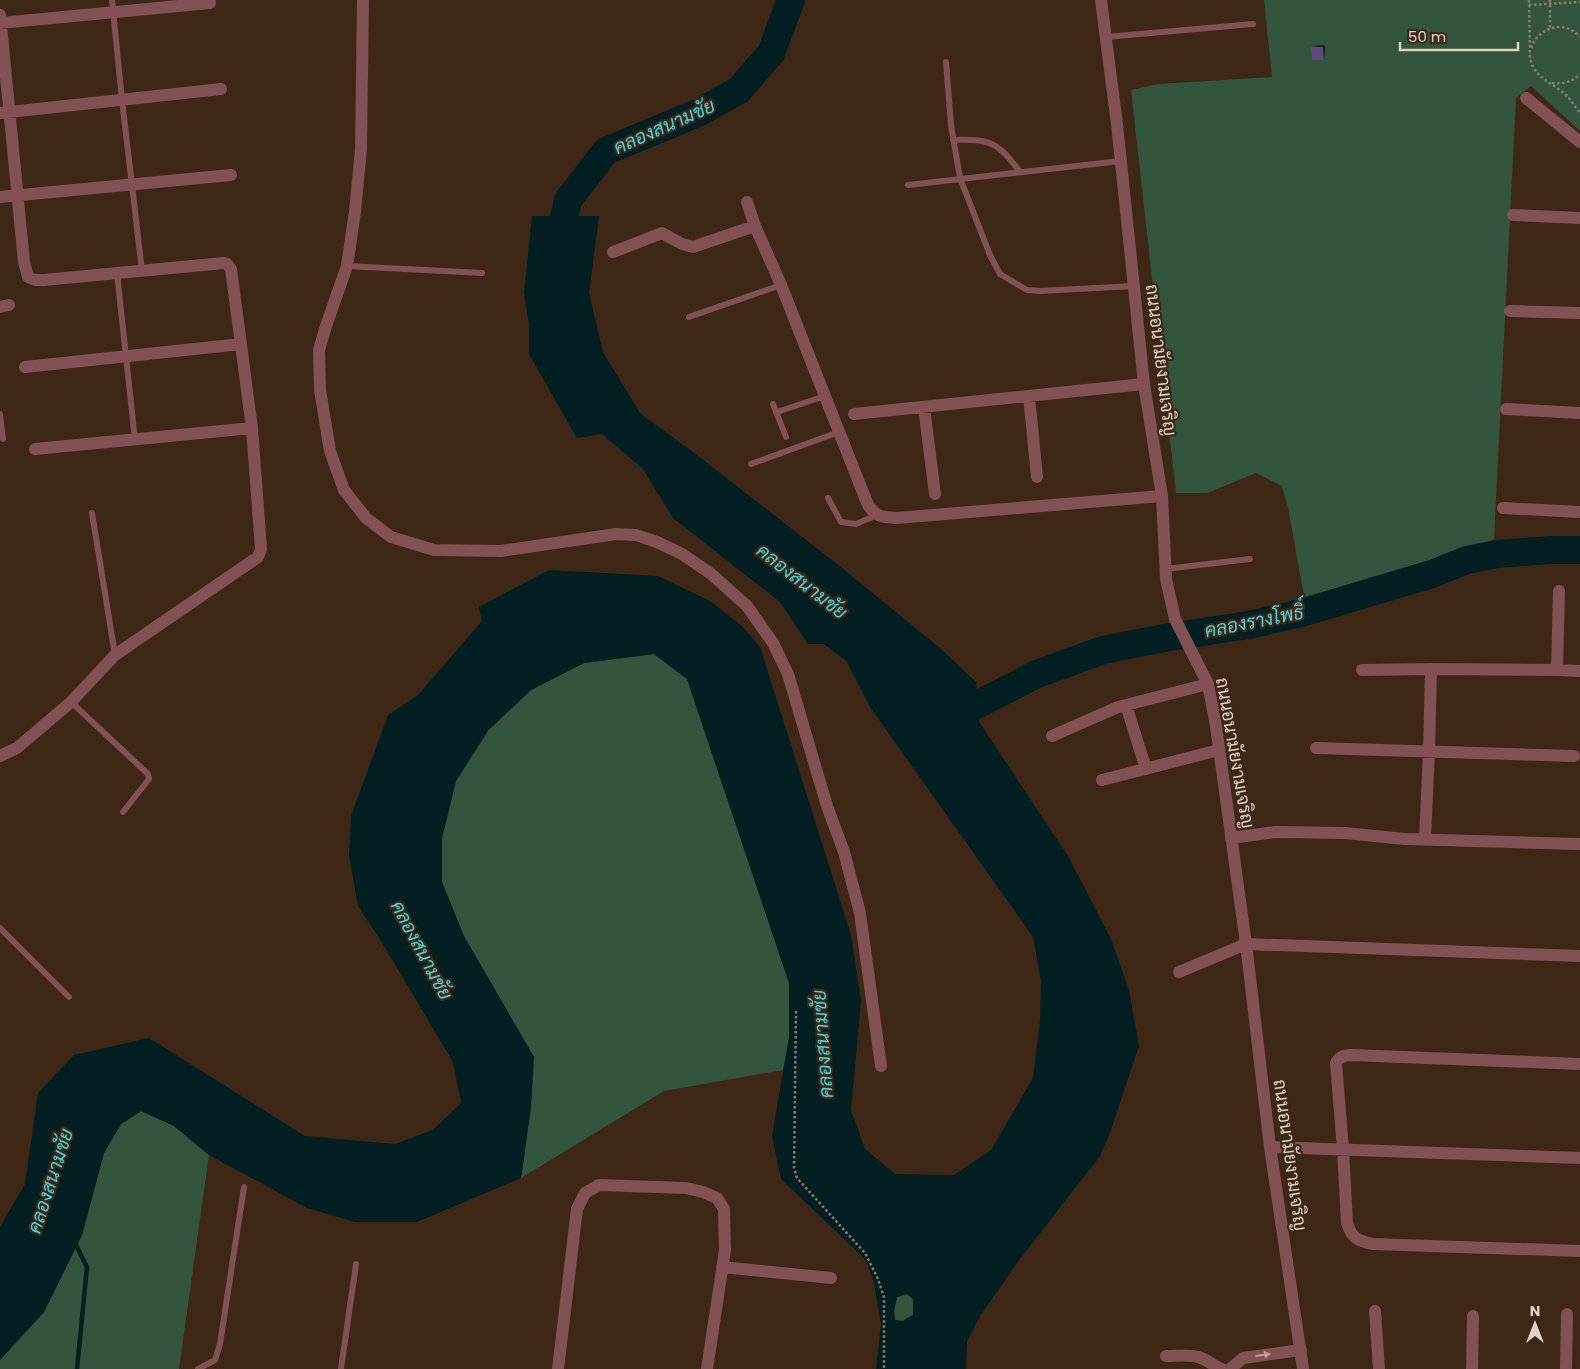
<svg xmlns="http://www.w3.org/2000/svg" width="1580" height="1369" font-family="Poppins,Sarabun,sans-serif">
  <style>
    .green { fill: #33543d }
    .water { fill: #031f21; fill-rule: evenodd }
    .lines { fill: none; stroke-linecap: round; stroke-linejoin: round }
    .stream { stroke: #031f21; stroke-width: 4.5 }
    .river { stroke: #031f21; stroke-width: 28 }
    .building { fill: #5e497d; filter: url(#shadow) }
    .path { stroke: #8e7b6d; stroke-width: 2.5; stroke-dasharray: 2.5 2.5; stroke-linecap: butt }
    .service { stroke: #825154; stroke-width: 6 }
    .minor { stroke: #825154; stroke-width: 12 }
    .tertiary { stroke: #825154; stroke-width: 12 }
    .oneway { fill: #bc9e9a }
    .labels { text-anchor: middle; stroke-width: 4.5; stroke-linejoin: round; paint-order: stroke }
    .street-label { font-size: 18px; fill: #e2d2c8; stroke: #3e2716 }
    .water-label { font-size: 19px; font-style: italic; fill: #4bd4dd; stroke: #3e2716 }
  </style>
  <defs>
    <filter id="shadow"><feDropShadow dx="4.5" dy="-4.5" stdDeviation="2.5" flood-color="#0009"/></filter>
  </defs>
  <rect width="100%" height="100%" fill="#3e2716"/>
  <path class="green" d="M1264 0H1580V131L1531 86 1516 98 1494 539 1455 558 1324 599 1305 601 1288 508 1282 486 1256 473 1207 493H1176L1131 90 1158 84 1272 77Z
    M654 654 687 679 789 983V1038L783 1070 664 1091 521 1178 531 1107 442 882V838L456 781 489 730 531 690 584 663Z
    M142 1111 174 1126 209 1155 179 1369H0V1360L44 1312 82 1235 104 1153 121 1124Z
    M907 1294 913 1299V1315L903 1321H895L894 1311 897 1297Z"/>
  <path class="water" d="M532 216H599L589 293 603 352 640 413 702 459 837 564 940 648 976 682 979 722 1068 856 1111 939 1129 990 1139 1046 1111 1130 1100 1156 1020 1259 980 1316 967 1342 966 1369H876L881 1324 874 1283 866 1260 781 1179 772 1136 789 1038V983L687 679 654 654 584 663 531 690 488 730 456 781 442 838V882L464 936 534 1057 531 1107 521 1178 417 1222H355L307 1208 209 1155 174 1126 141 1111 121 1124 104 1153 82 1235 44 1312 0 1360V1227L25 1184 38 1093 74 1055 149 1038 305 1136 395 1144 433 1130 461 1103 453 1062 381 941 358 906 349 856 351 816 388 715 418 695 482 621 479 607 549 570 658 576 710 601 742 626 760 647 851 935 861 1001 851 1110 865 1149 895 1174 954 1175 991 1150 1033 1078 1040 1021 1041 981 1033 937 870 707 847 662 824 644H808L780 602 673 518 643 469 602 434 577 438 529 354V324L524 293ZM907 1294 913 1299V1315L903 1321 895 1320 894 1311 897 1297Z"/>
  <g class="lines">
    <path class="stream" d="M74 1241 87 1267 77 1369"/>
    <path class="river" d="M556 252 568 200 606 151 700 112 739 90 771 53 791 0
      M945 721 1037 674 1103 650 1164 638 1248 625 1301 613 1432 574 1467 560 1497 554 1550 550H1580"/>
  </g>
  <path class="building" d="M1311 47H1323V60H1312Z"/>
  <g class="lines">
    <path class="path" d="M1529 0 1530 58C1535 80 1553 82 1568 97 1572 102 1576 108 1580 113
      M1550 0V28
      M1529 5 1580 2
      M1531 48C1539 27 1564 19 1580 37
      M1552 83C1564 84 1572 82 1580 74
      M796 1011 794 1168 797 1178 865 1253 878 1279 884 1297V1369"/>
    <path class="service" d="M112 0 122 100 142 271
      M1106 37 1253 24
      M946 62 951 125 960 178 990 255 1000 274 1027 290 1040 291 1134 286
      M953 140C990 139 997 141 1020 172
      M908 185 1121 161
      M347 266 482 273
      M117 273 135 440
      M689 317 781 285
      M773 404 786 437
      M777 412 825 396
      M0 414 3 439
      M751 464 839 432
      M828 498 841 522 856 524 877 515
      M92 513 115 655
      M1165 569 1250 559
      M71 702 148 774 149 779 123 812
      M0 928 69 997
      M198 1369 215 1360 220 1344 244 1187
      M341 1369 356 1264"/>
    <path class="minor" d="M363 0 361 149 355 212 347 266 326 326 319 350 320 390 330 451 344 490 366 518 391 537 434 550 501 551 616 534 636 535 657 542 682 554 710 573 747 606 773 643 788 674 827 806 844 852 860 913 881 1066
      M0 15 24 262 28 277 35 280H44L224 263 227 264 231 269 252 428 261 549 258 557 115 655 71 702 17 748 0 756
      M0 23 210 3
      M1526 98 1580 142
      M0 113 221 89
      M0 197 231 175
      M747 202 755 226 781 285 868 505C877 518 883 517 897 518L1162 496
      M1513 215 1580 218
      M613 252 662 233 682 244 693 247 755 226
      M0 307 9 305
      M1510 311 1580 313
      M25 367 241 344
      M1029 396 1037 477
      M924 407 935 494
      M1506 409 1580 413
      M854 414 1144 384
      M35 449 252 428
      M1503 508 1580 512
      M1362 670 1435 669 1557 670 1559 591
      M1557 670 1580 671
      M1126 705 1146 769
      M1052 736 1118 707 1208 684
      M1316 748 1574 756
      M1102 780 1219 750
      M1231 838 1275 832 1345 833 1405 839 1580 844
      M1425 839 1429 752 1431 669
      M1179 972 1246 944 1580 956
      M1580 1064 1351 1055C1344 1055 1339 1057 1336 1063L1343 1149 1347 1223C1352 1238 1357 1241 1373 1244L1580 1251
      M1270 1147 1580 1158
      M722 1267 831 1278
      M1375 1311 1379 1369
      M1166 1356C1176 1356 1188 1354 1198 1357 1208 1359 1212 1366 1222 1369
      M558 1369 577 1209 585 1193 599 1185 686 1188 703 1192 717 1198 724 1209 725 1250 707 1369
      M1230 1369 1243 1358 1301 1350
      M1472 1369 1473 1316
      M1566 1369 1567 1314"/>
    <path class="tertiary" d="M1101 0 1117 124 1144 384 1162 496 1166 579 1175 619 1208 684 1216 726 1246 944 1270 1147 1303 1369"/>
  </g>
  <defs><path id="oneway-solid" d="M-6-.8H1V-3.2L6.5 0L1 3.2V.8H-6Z" transform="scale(1.25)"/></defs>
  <use class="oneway" href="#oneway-solid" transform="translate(1263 1355) rotate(-8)"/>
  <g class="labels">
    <g class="street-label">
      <text transform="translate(1161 360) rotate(83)" y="6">ถนนอนามัยงามเจริญ</text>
      <text transform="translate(1235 753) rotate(80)" y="6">ถนนอนามัยงามเจริญ</text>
      <text transform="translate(1290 1155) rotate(82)" y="6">ถนนอนามัยงามเจริญ</text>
    </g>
    <g class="water-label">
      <text transform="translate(664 126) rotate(-24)" y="7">คลองสนามชัย</text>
      <text transform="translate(802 581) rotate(38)" y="7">คลองสนามชัย</text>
      <text transform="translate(1254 621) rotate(-11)" y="7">คลองรางโพธิ์</text>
      <text transform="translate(422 950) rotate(62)" y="7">คลองสนามชัย</text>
      <text transform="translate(822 1044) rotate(-94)" y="7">คลองสนามชัย</text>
      <text transform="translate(50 1181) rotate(-72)" y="7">คลองสนามชัย</text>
    </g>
  </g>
  <g transform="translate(1535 1324)" stroke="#3e2716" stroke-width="4" paint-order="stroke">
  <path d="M0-4L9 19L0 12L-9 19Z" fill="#e2d2c8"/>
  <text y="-8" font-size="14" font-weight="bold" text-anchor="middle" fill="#e2d2c8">N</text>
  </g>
  <path d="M1400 42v8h118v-8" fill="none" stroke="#e2d2c8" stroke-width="2.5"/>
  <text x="1408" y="42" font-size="15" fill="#e2d2c8" stroke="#3e2716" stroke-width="4" paint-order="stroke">50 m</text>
</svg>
